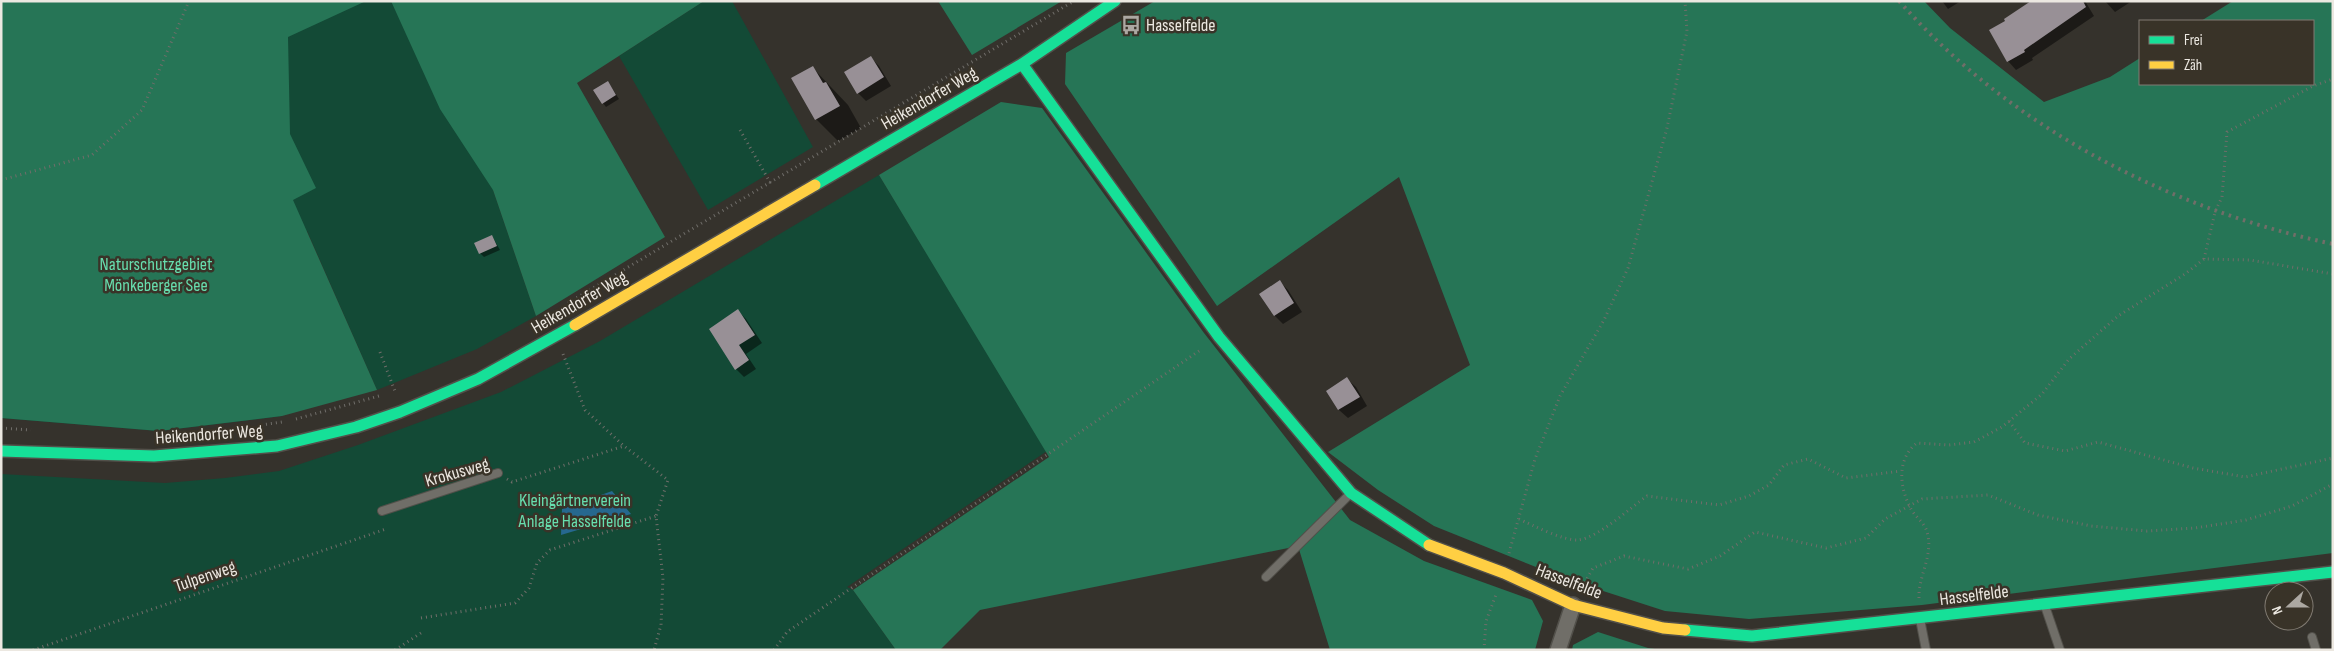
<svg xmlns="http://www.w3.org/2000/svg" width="2334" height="651" font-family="'Sofia Sans Condensed',sans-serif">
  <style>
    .green { fill: #134a36 }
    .forest { fill: #267556 }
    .water { fill: #26688f }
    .shadow { fill: #0007 }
    .building { fill: #989096 }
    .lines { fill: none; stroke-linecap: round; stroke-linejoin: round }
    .lane-casing { stroke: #52504a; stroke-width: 10 }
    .street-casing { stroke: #52504a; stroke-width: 18 }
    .fast-casing { stroke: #52504a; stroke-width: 14 }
    .slow-casing { stroke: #52504a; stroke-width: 14 }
    .path { stroke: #706e6a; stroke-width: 3; stroke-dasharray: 1 4; stroke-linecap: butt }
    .lane { stroke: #706e68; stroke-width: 8 }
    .street { stroke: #706e68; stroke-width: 15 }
    .fast { stroke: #16e098; stroke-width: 11 }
    .slow { stroke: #ffcf43; stroke-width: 11 }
    .rail { stroke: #706e68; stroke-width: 4; stroke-dasharray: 2.5 5; stroke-linecap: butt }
    .labels { text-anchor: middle; stroke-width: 5; stroke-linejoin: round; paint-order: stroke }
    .poi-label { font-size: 18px; fill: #ece8e1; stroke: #393328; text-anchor: start }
    .street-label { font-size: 18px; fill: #ece8e1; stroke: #393328 }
    .park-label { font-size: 18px; fill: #67deae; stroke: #393328 }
  </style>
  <rect width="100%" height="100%" fill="#35322c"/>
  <path class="green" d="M1 1H660L572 69 493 190 536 316 477 349 377 390 307 231 282 416 159 431 1 418Z
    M704 1H732L813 147 708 210 619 56Z
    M879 175 1047 451 847 587 853 590 896 650H1V474L165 483 225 478 279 471 358 445 501 392 600 341Z"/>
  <path class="forest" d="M1 1H366L288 37 290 134 316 188 293 200 377 390 282 416 159 431 1 418Z
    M391 1H704L577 83 665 237 536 316 493 190 440 109Z
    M938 1H1062L972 55Z
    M1155 1H1924L1950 28 2044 102 2110 77 2140 58V84H2313V21H2201L2233 1H2333V553L1922 605 1749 619 1665 611 1566 579 1434 526 1378 490 1328 452 1470 365 1399 177 1217 306 1065 84 1066 53Z
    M1001 102 1042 108 1204 333 1350 520 1424 561 1532 600 1543 621 1535 650H1330L1298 546 980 610 940 650H896L853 590 1049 457 879 175Z
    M1598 632 1648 648 1662 650H1572L1573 645Z"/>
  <path class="water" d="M612 491 631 514 561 535 562 509Z"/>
  <path class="shadow" d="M1942 1H1961L1948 9Z
    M2032 1H2085L2094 16 2032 58 2033 60 2016 70 2008 61Z
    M2105 1H2132L2115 12Z
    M870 57 879 66 891 86 866 101 858 93Z
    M812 67 848 105 861 128 838 141 816 119 793 79Z
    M608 82 619 99 606 107 603 103Z
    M492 236 500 250 484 257 480 253Z
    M1280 282 1288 290 1302 312 1283 324 1275 316 1261 294Z
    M738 311 746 319 762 343 746 354 756 369 744 377 736 369Z
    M1347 379 1356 387 1367 406 1348 418 1339 410 1328 391Z"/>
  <path class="building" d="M2031 1H2083L2086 7 2024 50 2025 52 2007 62 1989 30 2005 21 2004 19Z
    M871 56 884 77 857 94 844 72Z
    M813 66 823 83 826 82 840 106 815 120 791 78Z
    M608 81 616 95 602 104 593 90Z
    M492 235 497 246 479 254 474 243Z
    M1280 280 1294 303 1274 316 1259 294Z
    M738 309 755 335 739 345 749 360 735 370 709 329Z
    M1347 377 1360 397 1338 410 1326 391Z"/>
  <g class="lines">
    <defs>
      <path id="lane" d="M382 511 498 473
        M1266 577 1350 494
        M2045 606 2060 650
        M1920 619 1926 650
        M2312 637 2316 650"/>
      <path id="street" d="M1558 650 1573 605"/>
      <path id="fast" d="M1022 64 1219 337 1351 493 1429 545
        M815 185 1022 64 1115 1
        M1 451 154 456 277 446 356 427 400 412 478 379 575 325
        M1685 630 1752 636 2333 572"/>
      <path id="slow" d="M575 325 815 185
        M1429 545 1504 573 1573 605 1663 628 1685 630"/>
    </defs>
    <use href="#lane" class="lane-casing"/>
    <use href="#street" class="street-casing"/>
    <use href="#fast" class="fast-casing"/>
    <use href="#slow" class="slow-casing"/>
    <path class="path" d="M740 130 771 184
      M1 180 92 155 142 110 189 1
      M2204 259 2215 212 2222 197 2227 132 2313 86 2333 79
      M568 303 1074 1
      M380 352 396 394
      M563 354 585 410 624 446 668 480 656 516 663 578 661 625 654 650
      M296 419 379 396
      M2009 421 2025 443 2065 451 2098 442 2193 468 2245 477 2333 458
      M261 425 282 422
      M1 428 31 430
      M507 479 512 482 624 446
      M1519 519C1532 525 1564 541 1578 540 1598 538 1630 508 1647 496L1719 505 1749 496 1769 485 1784 465 1808 459 1846 478 1901 471
      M1509 553 1535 459 1560 396 1604 320 1628 268 1667 128 1687 31 1685 1
      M1582 587 1593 568 1624 556 1688 569 1720 556 1755 532 1826 548 1866 538 1885 519 1922 499 1988 495 2038 515 2091 526 2147 531 2195 528 2246 520 2292 506 2333 484
      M1919 598C1918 576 1934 555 1927 532 1925 523 1914 516 1910 507 1899 486 1897 458 1917 443L1949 445 1974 442 2002 427 2042 394 2069 359 2118 316 2185 274 2204 259 2250 260 2333 274
      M421 618 515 603 529 588 537 563 550 550 656 516
      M33 650 386 529
      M395 650 424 631
      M774 650 787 632 1202 349
      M1484 650 1486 621 1497 592"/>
    <use href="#lane" class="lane"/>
    <use href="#street" class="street"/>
    <use href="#fast" class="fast"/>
    <use href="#slow" class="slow"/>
    <path class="rail" d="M1899 1C2011 128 2169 209 2333 244"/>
  </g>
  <defs>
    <symbol id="bus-bare" viewBox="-9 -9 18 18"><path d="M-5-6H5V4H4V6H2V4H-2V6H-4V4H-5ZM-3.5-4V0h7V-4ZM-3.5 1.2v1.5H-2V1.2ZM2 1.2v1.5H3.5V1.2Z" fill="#aca8a2" stroke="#393328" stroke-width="2.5" paint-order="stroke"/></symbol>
  </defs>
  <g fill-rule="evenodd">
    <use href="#bus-bare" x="1117" y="11" width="28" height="28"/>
  </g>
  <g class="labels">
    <g class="poi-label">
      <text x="1146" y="31">Hasselfelde</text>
    </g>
    <g class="street-label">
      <text transform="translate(929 98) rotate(-30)" y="6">Heikendorfer Weg</text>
      <text transform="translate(579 302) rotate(-30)" y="6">Heikendorfer Weg</text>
      <text transform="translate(209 434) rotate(-4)" y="6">Heikendorfer Weg</text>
      <text transform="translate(457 472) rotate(-16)" y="6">Krokusweg</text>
      <text transform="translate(205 576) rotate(-19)" y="6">Tulpenweg</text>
      <text transform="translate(1569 581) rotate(21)" y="6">Hasselfelde</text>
      <text transform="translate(1974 595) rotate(-7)" y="6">Hasselfelde</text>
    </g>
    <g class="park-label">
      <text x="156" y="270">Naturschutzgebiet<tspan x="156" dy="21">Mönkeberger See</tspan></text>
      <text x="575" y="506">Kleingärtnerverein<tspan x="575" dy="21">Anlage Hasselfelde</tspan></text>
    </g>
  </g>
  <rect width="2334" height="651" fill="none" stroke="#ece8e1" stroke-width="5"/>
  <rect x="2139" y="20" width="175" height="65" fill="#393328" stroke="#817b72"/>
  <rect x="2149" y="36" width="25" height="8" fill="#16e098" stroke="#817b72"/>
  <text x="2184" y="45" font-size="15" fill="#ece8e1">Frei</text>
  <rect x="2149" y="61" width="25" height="8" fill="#ffcf43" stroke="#817b72"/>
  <text x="2184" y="70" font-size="15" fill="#ece8e1">Zäh</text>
  <g transform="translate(2289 606) rotate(249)"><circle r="24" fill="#393328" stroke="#817b72"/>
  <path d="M0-4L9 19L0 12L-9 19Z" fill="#aca8a2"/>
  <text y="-8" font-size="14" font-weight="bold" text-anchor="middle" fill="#ece8e1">N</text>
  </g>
</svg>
